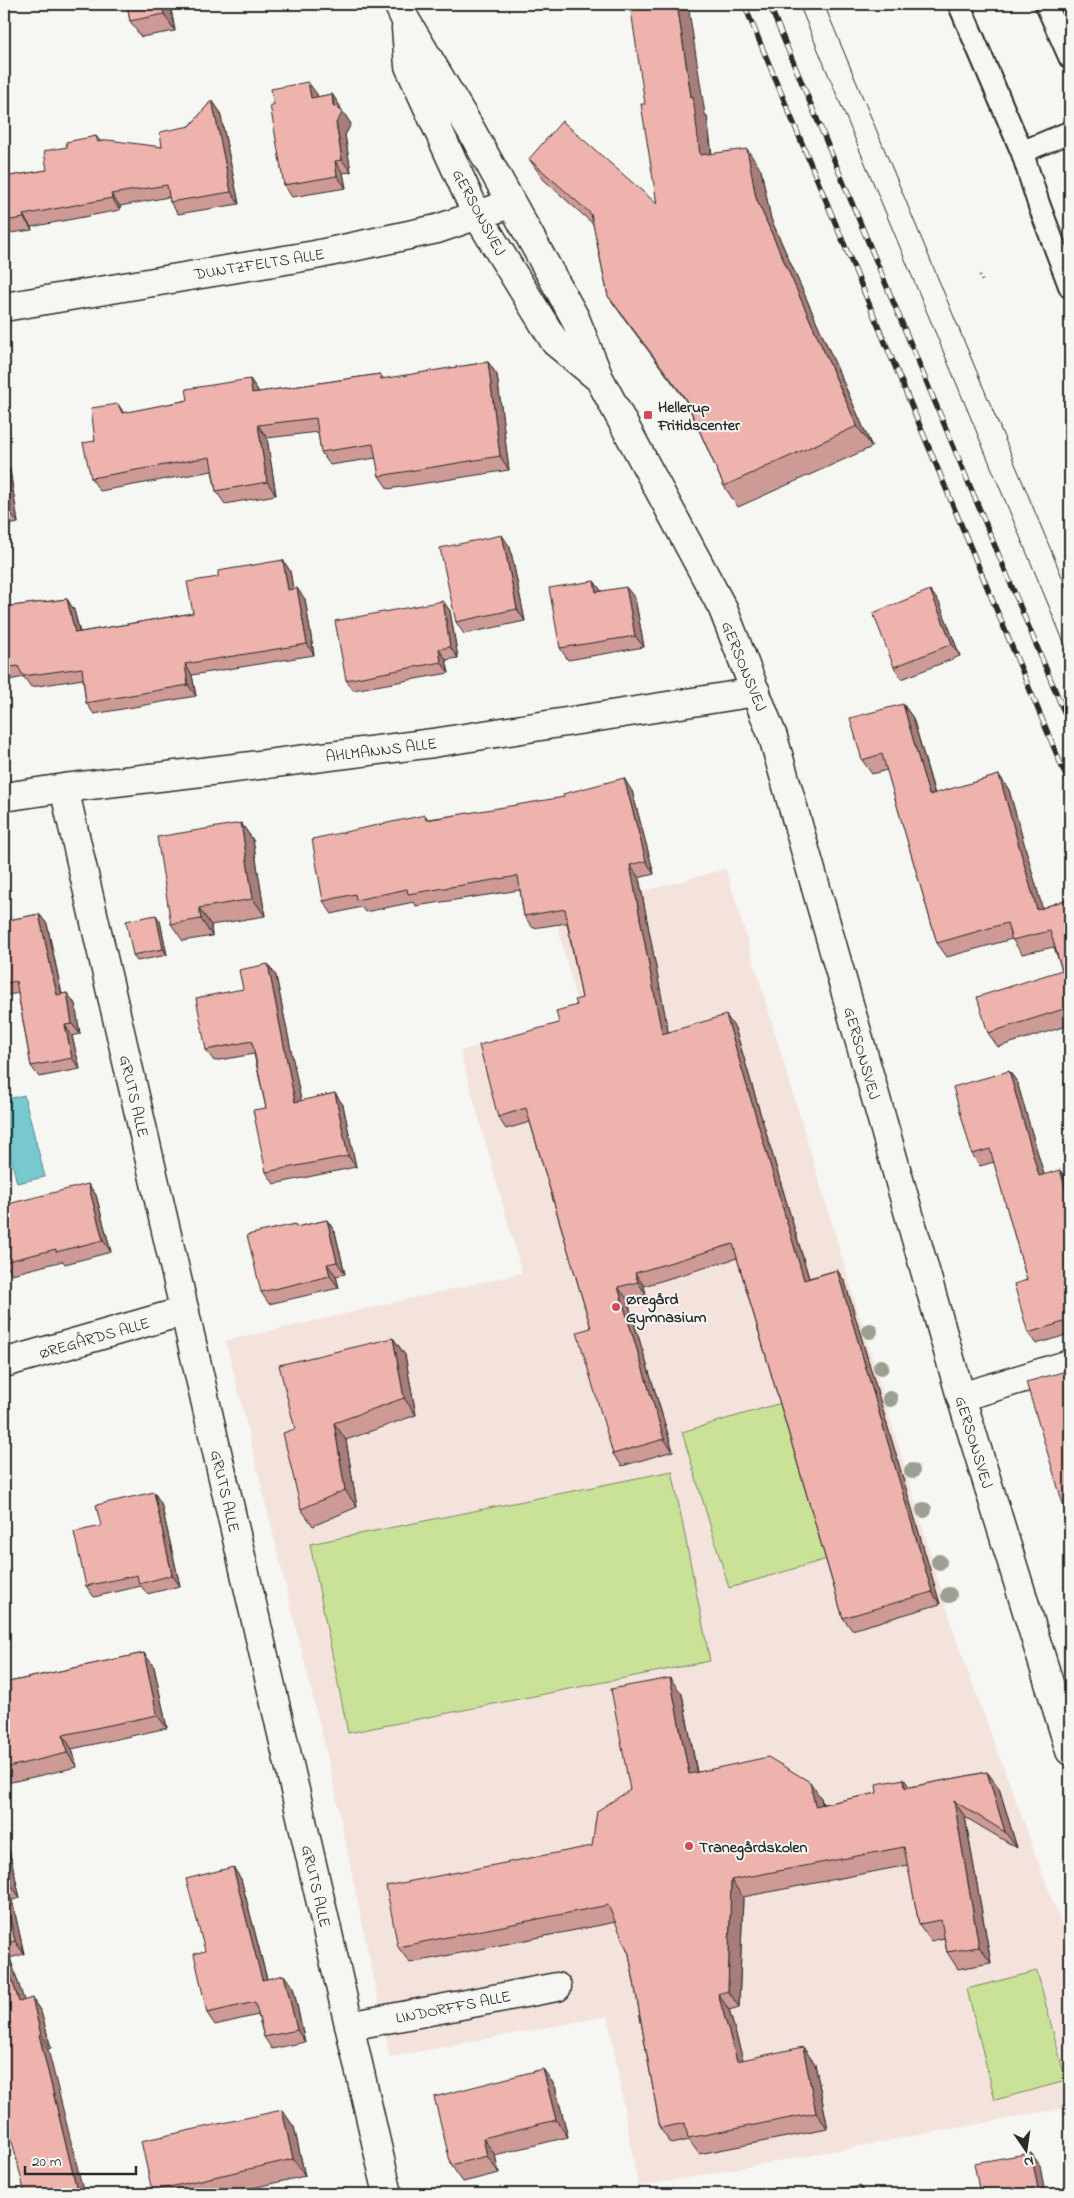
<svg xmlns="http://www.w3.org/2000/svg" width="1074" height="2198" font-family="'Indie Flower',sans-serif">
  <style>
    .built { fill: #f4e2dd }
    .green { fill: #c9e298; stroke: #7a8662 }
    .water { fill: #77c8cf; stroke: #59898d }
    .lines { fill: none; stroke-linecap: round; stroke-linejoin: round }
    .lane-casing { stroke: #2b2b2b; stroke-width: 25 }
    .street-casing { stroke: #2b2b2b; stroke-width: 31 }
    .secondary-casing { stroke: #2b2b2b; stroke-width: 31 }
    .path { stroke: #2b2b2b; stroke-width: 3; stroke-dasharray: 1 4; stroke-linecap: butt }
    .lane { stroke: #f6f6f2; stroke-width: 21 }
    .street { stroke: #f6f6f2; stroke-width: 28 }
    .secondary { stroke: #f6f6f2; stroke-width: 28 }
    .tram { stroke: #2b2b2b; stroke-width: 1 }
    .rail-casing { stroke: #2b2b2b; stroke-width: 5.5 }
    .rail { stroke: #f6f6f2; stroke-width: 4; stroke-dasharray: 11; stroke-linecap: butt }
    .tree { fill: #9ca093 }
    .wall { fill: #cd9a95; stroke: #2b2b2b }
    .shaded-wall { fill: #a77d79; stroke: #2b2b2b }
    .building { fill: #eeb3ad; stroke: #2b2b2b }
    .poi-dot { fill: #d1495b; stroke: #f6f6f2; stroke-width: 2 }
    .labels { text-anchor: middle; stroke-width: 4; stroke-linejoin: round; paint-order: stroke }
    .street-label { font-size: 16px; fill: #2b2b2b; stroke: #f6f6f2 }
    .poi-label { font-size: 16px; font-weight: bold; fill: #2b2b2b; stroke: #f6f6f2; text-anchor: start }
  </style>
  <rect width="100%" height="100%" fill="#f6f6f2"/>
  <filter id="ink" filterUnits="userSpaceOnUse"><feTurbulence type="fractalNoise" baseFrequency=".02" numOctaves="2"/><feDisplacementMap in="SourceGraphic" scale="10" xChannelSelector="R" yChannelSelector="G"/><feConvolveMatrix kernelMatrix="1 2 1 2 8 2 1 2 1" color-interpolation-filters="sRGB"/></filter>
  <g filter="url(#ink)">
    <path class="built" d="M726 869 956 1639 1063 1929 1070 1962V2107L638 2187 608 2016 390 2057 329 1763 226 1341 522 1273 460 1051 580 1016 555 915Z"/>
    <path class="green" d="M781 1403 827 1559 729 1588 682 1432Z
      M672 1471 710 1661 348 1733 310 1544Z
      M1037 1971 1066 2081 995 2100 967 1989Z"/>
    <path class="water" d="M24 1095 45 1177 17 1183 4 1130V1100Z"/>
    <g class="lines">
      <defs>
        <path id="lane" d="M959 4 1022 152 1039 205 1070 287
          M1046 4 1070 58
          M1022 152 1070 132"/>
        <path id="street" d="M4 307 315 255 437 229 510 204
          M64 788 388 2194
          M4 797 64 788 219 770 433 743 756 692
          M4 1363 185 1311
          M961 1397 1070 1364
          M349 2026 557 1987"/>
        <path id="secondary" d="M398 4 406 21 471 130 575 318 599 378 723 609 773 737 961 1397 1070 1751
          M406 28 409 66 477 215 555 342 596 376"/>
      </defs>
      <use href="#lane" class="lane-casing"/>
      <use href="#street" class="street-casing"/>
      <use href="#secondary" class="secondary-casing"/>
      <path class="path" d="M980 275 983 283"/>
      <use href="#lane" class="lane"/>
      <use href="#street" class="street"/>
      <use href="#secondary" class="secondary"/>
      <path class="tram" d="M799 4 1070 657
        M824 4 1070 596"/>
      <defs>
        <path id="rail" d="M744 4 1070 786
          M769 4 1070 726"/>
      </defs>
      <use href="#rail" class="rail-casing"/>
      <use href="#rail" class="rail"/>
    </g>
    <g class="tree">
      <circle cx="870" cy="1331" r="8"/>
      <circle cx="881" cy="1367" r="8"/>
      <circle cx="890" cy="1399" r="8"/>
      <circle cx="912" cy="1471" r="8"/>
      <circle cx="924" cy="1510" r="8"/>
      <circle cx="939" cy="1562" r="8"/>
      <circle cx="949" cy="1595" r="8"/>
    </g>
    <path class="wall" d="M127 4H170L175 31 141 37 130 21Z
      M317 94V97L332 94 340 106 341 110 343 112 351 124 345 135 351 172 343 173 346 188 292 197 284 185 274 105Z
      M212 100 220 112 239 204 178 214 170 202 169 197 120 206V210L31 227 32 230 4 234V177L47 170 67 147 96 136 100 141 162 147 190 126Z
      M645 104 705 114 707 117 712 154 761 170 771 219 872 447 738 507 724 486 686 401 623 317 608 296 593 224 544 180 529 159 657 204Z
      M488 362 497 375 509 470 388 489 379 476 376 458 330 465 321 452 318 432 267 438 276 495 225 504 216 491 212 471 100 491 91 478 95 441 118 404 124 413 188 400 250 379 259 392 380 374 384 379Z
      M4 461 10 470 18 523 4 526Z
      M510 547 525 621 464 634 456 622Z
      M283 560 290 571 293 589 305 599 314 655 192 675 196 696 94 714 86 703 83 679 31 687 24 677 4 681V607L67 599 74 610 80 632 193 613 218 577Z
      M594 581 601 591 635 598 644 647 568 660 560 648Z
      M443 601 450 611 458 658 446 660 449 673 353 690 346 680Z
      M939 602 960 656 902 679 894 667Z
      M903 704 913 718 935 794 999 775 1009 790 1042 908 1070 898V1025L998 1047 988 1033 1062 970 1054 947 1022 954 1012 939 947 957 937 943 887 770 872 774 862 760Z
      M632 791 654 874 639 878 668 1032 735 1028 809 1278 837 1270 845 1282 940 1604 852 1630 843 1618 737 1258 644 1286 646 1295 627 1299 673 1451 622 1466 613 1454 591 1328 530 1122 506 1129 498 1117 559 1023 582 998 567 923 533 928 524 916 520 890 416 906 414 902 365 912 361 907 332 914 323 901 425 815 428 819Z
      M241 823 253 840 265 916 211 925 212 936 183 941 171 924Z
      M39 914 47 924 62 994 67 993 75 1004 80 1034 72 1036 80 1069 39 1077 31 1066 18 993 4 996V921Z
      M160 921 167 955 137 961 133 955Z
      M268 964 276 976 301 1101 335 1093 343 1105 356 1167 274 1184 266 1172V1108L254 1054 214 1061 206 1050 243 989Z
      M1009 1071 1017 1082 1044 1175 1069 1182 1070 1188V1334L1036 1344 1028 1333 1027 1280 994 1162 980 1166 972 1154Z
      M88 1184 96 1195 111 1252 65 1264 63 1261 12 1274 4 1262Z
      M327 1220 335 1232 345 1274 336 1276 339 1288 269 1304 261 1292 295 1224 297 1227Z
      M4 1292 11 1321 4 1323Z
      M393 1338 405 1355 416 1415 346 1440 357 1507 313 1526 301 1509 295 1429Z
      M161 1503 180 1586 147 1594 141 1586 94 1597 86 1586 101 1526Z
      M144 1653 154 1667 167 1728 72 1749 77 1767 7 1783 4 1779V1683Z
      M682 1694 697 1772 821 1798 823 1804 987 1772 999 1788 1017 1848 965 1817 991 1963 958 1969 947 1952 944 1938 931 1941 919 1924 908 1865 743 1897 739 2007 729 2010 743 2060 815 2064 828 2129 699 2154 689 2140 671 2144 660 2128 629 1954 616 1922 410 1963 398 1947 592 1846 630 1790Z
      M4 1828 20 1898 12 1900 24 1954 10 1958 24 2001 32 1998 41 2012 51 2048 48 2049 4 2108Z
      M233 1867 241 1879 267 1979 293 1987 305 2042 272 2049 264 2037 258 2015 215 2025 207 2013 205 1951Z
      M543 2069 555 2086 568 2137 495 2155 499 2173 463 2182 451 2165Z
      M282 2110 294 2127 305 2176 226 2194H154L152 2191Z"/>
    <path class="shaded-wall" d="M162 4H170L175 31 164 14Z
      M677 4H688L705 114 707 117 714 176 700 155Z
      M308 82 317 94 320 110 311 98Z
      M332 94 340 106 341 115 343 112 351 124 345 135 351 172 342 160Z
      M212 100 220 112 239 204 231 192Z
      M747 149 761 170 771 219 872 447 857 426 756 198Z
      M335 161 343 173 346 188 337 176Z
      M111 194 120 206V210L112 198Z
      M23 215 31 227 32 230 24 218Z
      M488 362 497 375 509 470 500 456Z
      M250 379 259 392 252 393Z
      M258 425 267 438 276 495 267 482Z
      M4 461 10 470 18 523 10 512 4 470Z
      M502 535 510 547 525 621 517 609Z
      M283 560 290 571 295 601 288 590Z
      M594 581 602 592H596Z
      M626 587 635 598 644 647 635 636Z
      M297 588 305 599 314 655 307 644Z
      M930 590 939 602 960 656 952 644Z
      M67 599 74 610 82 644 75 633Z
      M443 601 450 611 458 658 450 647Z
      M439 649 446 660 449 673 441 662Z
      M185 664 192 675 196 696 188 685Z
      M903 704 913 718 939 810 929 795Z
      M999 775 1009 790 1047 924 1037 910Z
      M624 778 632 791 654 874 646 861Z
      M241 823 253 840 265 916 253 899Z
      M630 865 639 878 671 1046 662 1034Z
      M199 908 211 925 212 936 201 919Z
      M39 914 47 924 64 1005 57 995Z
      M156 915 160 921 167 955 163 949Z
      M268 964 276 976 304 1114 295 1102Z
      M67 993 75 1004 80 1034 72 1024Z
      M726 1015 735 1028 813 1292 804 1280Z
      M65 1025 72 1036 80 1069 72 1058Z
      M1009 1071 1017 1082 1048 1188 1039 1176Z
      M335 1093 343 1105 356 1167 348 1156Z
      M1060 1170 1069 1182 1070 1188V1205Z
      M88 1184 96 1195 111 1252 103 1240Z
      M327 1220 335 1232 345 1274 337 1262Z
      M327 1264 336 1276 339 1288 330 1276Z
      M837 1270 845 1282 940 1604 932 1592Z
      M635 1273 644 1286 646 1295 638 1282Z
      M618 1287 627 1299 673 1451 664 1439Z
      M4 1292 11 1321 6 1315 4 1304Z
      M393 1338 405 1355 416 1415 404 1398Z
      M334 1423 346 1440 357 1507 345 1490Z
      M154 1492 161 1503 180 1586 172 1575Z
      M144 1653 154 1667 167 1728 157 1715Z
      M670 1678 682 1694 700 1790 689 1774Z
      M63 1735 72 1749 77 1767 67 1753Z
      M987 1772 999 1788 1017 1848 1005 1832Z
      M904 1779 915 1795 905 1788Z
      M810 1782 821 1798 826 1822 815 1806Z
      M954 1801 965 1817 991 1963 979 1947Z
      M4 1828 20 1898 11 1885 4 1855Z
      M233 1867 241 1879 270 1992 262 1980Z
      M731 1880 743 1897 739 2007 728 1991Z
      M4 1889 12 1900 24 1954 15 1941 4 1893Z
      M4 1949 10 1958 29 2015 19 2002 4 1954Z
      M284 1975 293 1987 305 2042 297 2030Z
      M718 1994 729 2010 748 2077 737 2061Z
      M32 1998 41 2012 51 2048 41 2035Z
      M39 2035 48 2049 84 2194H78Z
      M803 2047 815 2064 828 2129 816 2113Z
      M543 2069 555 2086 568 2137 556 2120Z
      M282 2110 294 2127 305 2176 293 2159Z
      M483 2138 495 2155 499 2173 487 2156Z
      M1031 2153 1040 2165 1045 2194H1039Z
      M860 2186 866 2194H862Z"/>
    <path class="building" d="M127 4H162L164 14 130 21Z
      M630 4H677L691 97 693 96 700 155 747 149 756 198 857 426 724 486 685 398 608 296 591 214 529 159 562 121 657 204 641 104H645Z
      M308 82 311 98 332 94 333 105 343 112 336 123 342 160 335 161 337 176 284 185 270 105H274L271 89Z
      M212 100 231 192 170 202 167 185 111 194 112 198 23 215 24 218 4 221V177L47 170 44 151 67 147 66 142 96 136 98 142 108 140 162 147 160 132 190 126Z
      M488 362 500 456 379 476 373 444 321 452 316 418 258 425 267 482 216 491 210 457 91 478 83 443 95 441 91 408 118 404 122 413 188 400 186 389 250 379 252 393 380 374 381 379Z
      M4 470 10 512 4 513Z
      M502 535 517 609 456 622 440 548Z
      M283 560 288 590 297 588 307 644 185 664 188 685 86 703 82 668 23 676 18 666 4 668V607L67 599 75 633 193 613 187 582 218 577V571Z
      M594 581 596 592 626 587 635 636 560 648 549 588Z
      M930 590 952 644 894 667 873 613Z
      M443 601 450 647 439 649 441 662 346 680 335 621Z
      M903 704 929 795 999 775 1037 910 1070 898V1007L988 1033 977 997 1062 970 1050 931 1012 940 1007 923 937 943 882 754 862 760 850 718Z
      M624 778 646 861 630 865 662 1034 726 1015 804 1280 837 1270 932 1592 843 1618 733 1244 635 1273 638 1282 618 1287 664 1439 613 1454 577 1332 591 1328 526 1108 498 1117 479 1045 559 1023 556 1011 577 1005 575 1000 582 998 565 909 524 916 518 876 408 894 407 889 356 900 355 894 323 901 312 839 425 815 426 820 564 797 563 794Z
      M241 823 253 899 199 908 201 919 171 924 157 837Z
      M39 914 57 995 67 993 72 1024 65 1025 72 1058 31 1066 16 981 4 984V921Z
      M156 915 163 949 133 955 126 921Z
      M268 964 295 1102 335 1093 348 1156 266 1172 253 1110 266 1108 252 1041 206 1050 196 998 243 989 239 970Z
      M1009 1071 1039 1176 1060 1170 1070 1205V1320L1028 1333 1014 1284 1027 1280 990 1149 972 1154 953 1087Z
      M88 1184 103 1240 56 1252V1249L4 1262V1205Z
      M327 1220 337 1262 327 1264 330 1276 261 1292 247 1235 295 1224 296 1227Z
      M4 1304 6 1315 4 1316Z
      M393 1338 404 1398 334 1423 345 1490 301 1509 283 1433 295 1429 279 1365Z
      M1070 1370V1527L1026 1382Z
      M154 1492 172 1575 139 1584 137 1575 86 1586 74 1532 101 1526 96 1505Z
      M144 1653 157 1715 63 1735 67 1753 4 1768V1683Z
      M670 1678 689 1774 768 1757 810 1782 815 1806 877 1793 876 1784 904 1779 905 1788 987 1772 1005 1832 954 1801 979 1947 947 1952 941 1920 919 1924 904 1847 731 1880 728 1991 718 1994 737 2061 803 2047 816 2113 688 2138 685 2123 660 2128 629 1954 608 1905 398 1947 386 1886 592 1846 597 1811 630 1790 611 1689Z
      M4 1855 11 1885 4 1887Z
      M233 1867 262 1980 284 1975 297 2030 264 2037 255 2002 207 2013 194 1954 205 1951 186 1879Z
      M4 1893 15 1941 4 1944Z
      M4 1954 19 2002 32 1998 41 2035H39L78 2194H25L4 2108Z
      M543 2069 556 2120 483 2138 487 2156 451 2165 434 2097Z
      M282 2110 293 2159 152 2191 141 2141Z
      M1031 2153 1039 2194H980L974 2163Z
      M860 2186 862 2194H818Z"/>
  </g>
  <g class="poi-dot">
    <rect x="643" y="410" width="10" height="10" rx="2.5"/>
    <circle cx="616" cy="1307" r="5"/>
    <circle cx="689" cy="1846" r="5"/>
  </g>
  <g class="labels">
    <g class="street-label">
      <text transform="translate(480 212) rotate(62)" y="6">GERSONSVEJ</text>
      <text transform="translate(259 263) rotate(-9)" y="6">DUNTZFELTS ALLE</text>
      <text transform="translate(745 666) rotate(68)" y="6">GERSONSVEJ</text>
      <text transform="translate(381 749) rotate(-7)" y="6">AHLMANNS ALLE</text>
      <text transform="translate(863 1053) rotate(74)" y="6">GERSONSVEJ</text>
      <text transform="translate(135 1096) rotate(77)" y="6">GRUTS ALLE</text>
      <text transform="translate(94 1337) rotate(-16)" y="6">ØREGÅRDS ALLE</text>
      <text transform="translate(975 1442) rotate(73)" y="6">GERSONSVEJ</text>
      <text transform="translate(226 1491) rotate(77)" y="6">GRUTS ALLE</text>
      <text transform="translate(317 1886) rotate(77)" y="6">GRUTS ALLE</text>
      <text transform="translate(453 2006) rotate(-11)" y="6">LINDORFFS ALLE</text>
    </g>
    <g class="poi-label">
      <text x="658" y="412">Hellerup<tspan x="658" dy="18">Fritidscenter</tspan></text>
      <text x="626" y="1304">Øregård<tspan x="626" dy="18">Gymnasium</tspan></text>
      <text x="699" y="1852">Tranegårdskolen</text>
    </g>
  </g>
  <rect width="1074" height="2198" fill="none" stroke="#f6f6f2" stroke-width="20"/>
  <rect x="10" y="10" width="1054" height="2178" fill="none" stroke="#2b2b2b" stroke-width="2" filter="url(#ink)"/>
  <g transform="translate(1026 2150) rotate(167)" stroke="#f6f6f2" stroke-width="4" paint-order="stroke">
  <path d="M0-4L9 19L0 12L-9 19Z" fill="#2b2b2b"/>
  <text y="-8" font-size="14" font-weight="bold" text-anchor="middle" fill="#2b2b2b">N</text>
  </g>
  <path d="M25 2166v8h111v-8" fill="none" stroke="#2b2b2b" stroke-width="2.5"/>
  <text x="32" y="2166" font-size="15" fill="#2b2b2b" stroke="#f6f6f2" stroke-width="4" paint-order="stroke">20 m</text>
</svg>
